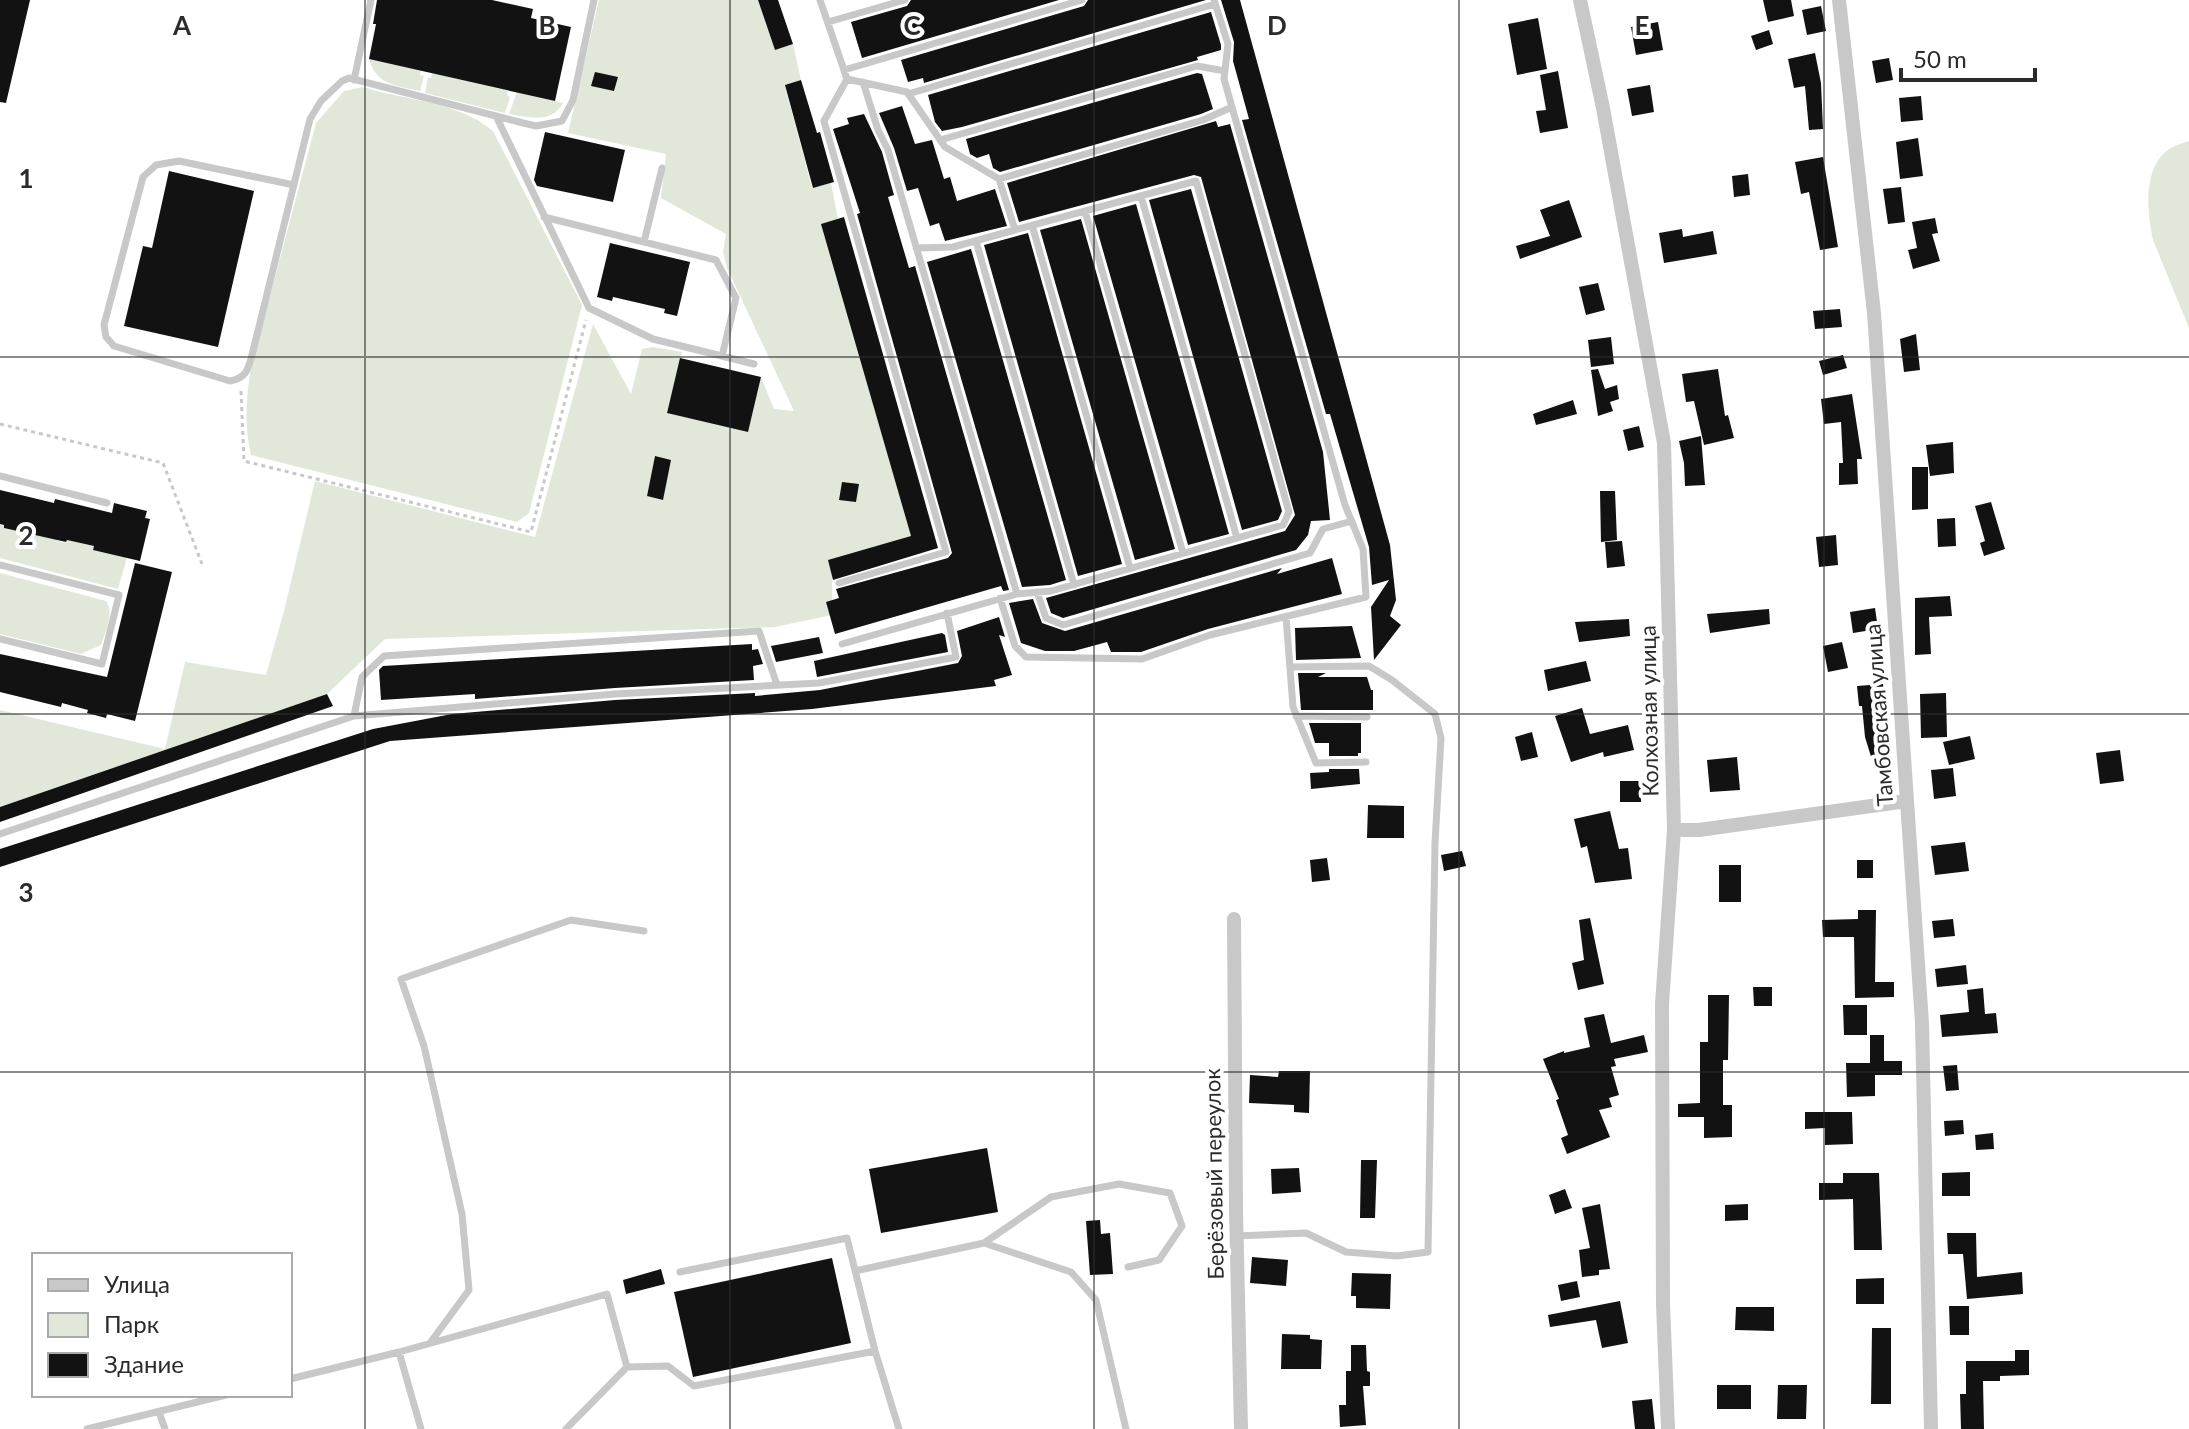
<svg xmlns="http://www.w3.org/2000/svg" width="2189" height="1429" font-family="Lato,sans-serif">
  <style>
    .green { fill: #e1e8d9; fill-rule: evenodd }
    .building { fill: #121212 }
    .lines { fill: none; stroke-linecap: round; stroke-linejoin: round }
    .path { stroke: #c8c8c8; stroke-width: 3; stroke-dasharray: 4 4; stroke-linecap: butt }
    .lane { stroke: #c8c8c8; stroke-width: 7 }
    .street { stroke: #c8c8c8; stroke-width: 14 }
    .grid { fill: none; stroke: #2b2b2b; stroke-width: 2; stroke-opacity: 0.55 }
    .labels { text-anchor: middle; stroke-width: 8; stroke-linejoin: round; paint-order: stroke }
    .street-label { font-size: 22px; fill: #2b2b2b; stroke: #fff }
    .grid-label { font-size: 26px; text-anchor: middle; font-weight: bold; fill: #2b2b2b; stroke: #fff; stroke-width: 8; stroke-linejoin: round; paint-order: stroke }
  </style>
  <rect width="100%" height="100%" fill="#fff"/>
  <path class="green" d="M599 0H758L775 50 793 44 801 80 785 86 812 188 831 183 838 219 822 224 911 536 832 575V615L775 627 385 639 327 694 0 807V710L165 749 185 662 266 675 284 611 315 481 535 537 593 324 631 394 642 349 653 347 682 352 667 412 747 432 761 377 774 409 794 411 727 268 723 252 726 234 661 198 666 154 568 133ZM655 457 671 460 662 500 647 496Z
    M369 59 421 70 420 75 424 76 420 91C397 86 376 85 369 59Z
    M432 73 508 90 507 95 510 97 505 113 425 93 428 77 431 78Z
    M363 87C407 101 457 101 493 131L582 305 529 513 517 522 251 455C244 425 246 397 251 367L316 123 344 91Z
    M517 92 563 103C552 124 529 117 509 114Z
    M2189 141V328L2153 240C2147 212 2142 165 2171 148 2176 145 2183 143 2189 141Z
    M0 524 4 525V528L29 534 39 533V536L57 537V541L66 543 67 540 94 546 93 550 128 554 118 589 0 558Z
    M0 573 106 601C115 613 105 632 101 645L81 654 0 634Z"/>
  <path class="building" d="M0 0H30L6 103 0 102Z
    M377 0H492L533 9 531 18 571 27 555 101 369 59 376 24H373Z
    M758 0H778L793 44 775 50Z
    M911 0H1059L862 58 851 22 907 6Z
    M1088 0H1206L924 83 923 78 908 82 901 60 1084 6Z
    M1221 0H1240L1390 545 1396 600 1390 616 1401 625 1374 660 1371 607 1389 580 1372 585 1369 547 1330 414H1326L1242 120 1249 119 1233 61 1234 42Z
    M1763 0H1791L1794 16 1768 22Z
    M1821 6 1826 31 1807 35 1802 10Z
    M1211 12 1221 45V50L1197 57 1198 60 962 127 942 131 935 122 928 95Z
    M1538 18 1547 69 1517 75 1508 24Z
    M1658 22 1663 50 1636 55 1631 27Z
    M1769 30 1773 44 1756 50 1751 36Z
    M1815 53 1821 83 1823 129 1809 130 1805 86 1794 88 1788 59Z
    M1889 58 1893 80 1876 83 1872 61Z
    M1558 71 1568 128 1540 133 1536 111 1546 110 1540 75Z
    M595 72 618 77 614 91 591 86Z
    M1197 73 1202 74 1213 109 1201 114 1000 172 993 168 989 154 977 158 970 154 966 139Z
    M801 80 817 133 820 132 834 182 813 188 785 85Z
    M1650 85 1654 112 1632 116 1627 89Z
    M1921 96 1923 120 1901 122 1899 98Z
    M902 106 915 144 932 140 944 179 950 177 957 201 995 189 1007 226 945 241 939 223 930 226 918 188 907 191 894 148 879 113Z
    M864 114 882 152 894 195 888 197 909 268 915 266 1009 590 1003 591 1001 586 835 634 826 602 839 598 836 589 948 558 952 553 857 214 860 213 833 129 849 124 847 118Z
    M1216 121 1218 127 1230 124 1323 452 1330 520 1311 521 1308 535 1296 550 1063 618 1051 613 1046 598 1285 531 1295 515 1201 177 1194 175 1019 222 1007 183Z
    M545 132 625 150 613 202 537 186 534 180Z
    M1918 138 1923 176 1900 179 1896 142Z
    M1823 157 1838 247 1820 250 1809 192 1801 194 1795 162Z
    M169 171 254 191 218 347 124 326 143 246 152 248Z
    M1748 174 1750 195 1734 197 1732 176Z
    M1901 187 1905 222 1888 224 1883 189Z
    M1191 189 1282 511 1278 520 1242 530 1149 200Z
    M1569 200 1582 237 1520 259 1516 246 1550 236 1540 210Z
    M1136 204 1229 534 1188 545 1093 216Z
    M844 217 938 548 833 580 828 560 911 536 821 224Z
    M1935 218 1938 233 1932 234 1940 261 1913 269 1908 250 1917 248 1912 222Z
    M1081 219 1175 549 1135 560 1040 230Z
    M1682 229 1683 237 1713 231 1717 254 1664 263 1659 233Z
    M1028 233 1122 564 1078 576 984 245Z
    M610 243 690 262 677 316 664 313 665 309 613 297 612 301 597 297Z
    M971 249 1066 580 1050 585 1022 587 927 262Z
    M1598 283 1605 310 1586 315 1579 287Z
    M1840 309 1842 327 1815 329 1813 311Z
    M1916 334 1920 370 1904 372 1900 339Z
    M1611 337 1614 364 1591 367 1588 340Z
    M1843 355 1847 368 1823 375 1819 361Z
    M680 358 761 377 748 432 667 413Z
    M1598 369 1605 389 1617 385 1619 399 1610 402 1613 411 1598 416 1591 370Z
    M1718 369 1725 416 1728 415 1734 438 1704 445 1694 401 1686 402 1682 374Z
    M1852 394 1862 459H1857L1858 484 1839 485V463H1843L1841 422 1824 424 1821 399Z
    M1573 400 1577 414 1536 425 1533 414Z
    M1639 426 1644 447 1628 451 1623 430Z
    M1701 436 1705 485 1685 486 1684 463 1679 441Z
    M1953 442 1954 473 1930 476 1926 445Z
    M655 456 671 460 663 500 647 496Z
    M1912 467H1928V509L1912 510Z
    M842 482 859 484 856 502 839 500Z
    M0 490 54 503 55 499 112 513 114 503 147 511 145 518 150 519 140 561 93 550 94 546 67 540 66 542 4 528V525L0 524Z
    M1600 491H1615L1617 540 1601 542Z
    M1991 502 2005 549 1984 556 1980 543 1985 541 1975 506Z
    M1955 518 1956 546 1938 547 1937 519Z
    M1836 535 1838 565 1819 567 1816 537Z
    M1622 541 1625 566 1607 568 1605 542Z
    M1332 558 1342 594 1208 629 1141 652H1111L1107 642 1074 651H1045L1021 643 1009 603 1033 599 1042 623 1065 631 1282 568 1277 574Z
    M135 563 172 572 135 721 107 714 106 718 87 713 88 710 62 703 61 707 0 692V654L107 677Z
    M1950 596 1952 616 1929 617 1931 654 1915 655V598Z
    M1875 608 1878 629 1853 633 1850 612Z
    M1769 609 1770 624 1710 633 1707 614Z
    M999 617 1005 637 999 635 1012 675 994 680 996 686 812 709 390 741 0 867V849L373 729 452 714 615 700 755 693V696L820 690 958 663 962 656 957 631Z
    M1629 619 1630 636 1579 642 1575 622Z
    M1352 626 1361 658 1296 660 1295 628Z
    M942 633 945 635 948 652 817 677 814 661Z
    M819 637 823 653 776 662 771 646Z
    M1842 642 1848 668 1828 672 1823 646Z
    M752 644V650L758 649 763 664 753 666 754 680 615 688 475 699V694L381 700 379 670 383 666Z
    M1586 661 1591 681 1548 691 1544 670Z
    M1298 673H1326L1318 677H1367L1371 690H1373V710H1301Z
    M1883 684 1885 704H1880L1887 757 1872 760 1865 737 1862 706H1859L1857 686Z
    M1946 693 1947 737 1921 738 1920 694Z
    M327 694 333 706 0 822V807Z
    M1582 708 1590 734 1628 725 1634 750 1604 757 1603 752 1571 762 1555 716Z
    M1309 723H1361V753H1358V756H1329V743H1315Z
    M1532 732 1538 757 1521 761 1515 737Z
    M1970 736 1975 759 1949 765 1943 742Z
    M2120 750 2124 781 2100 784 2096 753Z
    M1737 757 1740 790 1710 792 1707 760Z
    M1953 768 1956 796 1934 799 1931 770Z
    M1329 769H1359L1360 784 1311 789 1310 773 1329 772Z
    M1620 781H1641V802H1620Z
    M1368 805 1404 806V838H1367Z
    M1610 811 1619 849 1628 848 1632 879 1595 883 1587 846 1581 848 1574 819Z
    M1965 842 1969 871 1935 875 1931 846Z
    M1462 851 1466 866 1444 871 1441 855Z
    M1327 858 1330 880 1312 882 1310 860Z
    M1857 860H1873V878H1857Z
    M1719 865H1741V902H1719Z
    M1858 910H1876L1875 982H1894V997L1855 998 1854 937H1823L1822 920 1858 919Z
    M1590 918 1604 984 1578 990 1572 963 1584 960 1579 920Z
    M1953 919 1955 936 1934 938 1932 921Z
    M1966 965 1968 984 1937 987 1935 969Z
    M1753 987H1772V1006H1754Z
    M1983 988 1985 1014 1996 1013 1998 1033 1942 1037 1940 1015 1969 1012 1967 990Z
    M1708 995H1729L1728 1060H1723V1105H1732V1137L1704 1138V1117H1678V1104L1700 1103V1042H1708Z
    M1843 1005H1867V1035H1844Z
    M1604 1014 1611 1043 1644 1035 1648 1052 1614 1059 1616 1066 1611 1067 1619 1095 1609 1098 1612 1107 1599 1110 1610 1137 1567 1154 1561 1138 1568 1135 1556 1100 1559 1099 1543 1059 1564 1051V1053L1590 1047 1584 1018Z
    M1870 1035H1884V1061H1902V1075H1875V1096L1847 1097 1846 1063H1870Z
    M1957 1065 1959 1090 1946 1091 1943 1066Z
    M1279 1071H1310L1309 1113 1294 1112V1105L1249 1103 1250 1075 1278 1077Z
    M1805 1112H1852L1853 1144 1825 1145V1128L1805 1129Z
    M1963 1120 1964 1134 1945 1136 1944 1121Z
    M1993 1133 1994 1149 1976 1150 1975 1135Z
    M987 1148 998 1212 881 1233 869 1169Z
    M1361 1160H1377L1375 1218H1360Z
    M1299 1168 1301 1192 1272 1194 1271 1169Z
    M1970 1172V1196H1942V1173Z
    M1843 1173H1879L1882 1250H1854L1853 1199 1819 1200V1183H1843Z
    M1565 1189 1572 1208 1555 1214 1549 1195Z
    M1600 1204 1610 1269 1599 1270V1275L1582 1277 1579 1250 1590 1248 1582 1208Z
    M1748 1204V1220L1725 1221V1205Z
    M1100 1220 1101 1234 1110 1233 1113 1274 1090 1275 1086 1221Z
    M1947 1233H1976L1977 1277 2022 1272 2023 1294 1967 1299 1963 1254H1948Z
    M1252 1257 1288 1260 1286 1286 1250 1283Z
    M832 1258 851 1343 693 1377 674 1292Z
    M661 1269 665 1284 626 1294 623 1280Z
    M1352 1273 1391 1274 1390 1309 1356 1308V1296H1351Z
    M1884 1278V1304H1856V1279Z
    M1577 1281 1580 1297 1561 1301 1558 1285Z
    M1620 1301 1628 1343 1602 1348 1596 1320 1550 1327 1548 1315Z
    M1949 1306H1969V1335H1950Z
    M1736 1307H1774V1331L1735 1330Z
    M1872 1328H1891V1404H1871Z
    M1282 1334 1310 1335V1339L1322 1340 1321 1369H1281Z
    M1351 1345H1366L1367 1371 1370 1372V1386H1363L1366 1425 1340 1427 1339 1405H1346V1371H1351Z
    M2015 1350H2029V1375L2000 1376V1381H1983L1984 1429H1961L1960 1394H1966V1361H2015Z
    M1717 1385H1751V1409H1717Z
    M1778 1385H1807L1806 1419H1777Z
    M1652 1399 1655 1429H1635L1632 1401Z"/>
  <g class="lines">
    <path class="path" d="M241 391 244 461 531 532 586 320
      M0 424 163 463 202 564"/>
    <path class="lane" d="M820 0 847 79 824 121 946 552 839 583
      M828 22 905 0
      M844 70 1082 0
      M354 80 371 0
      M863 82 878 130 888 150 1017 594
      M908 94 1215 4
      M496 116 589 308 653 339 754 364
      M940 140 1197 66 1225 71
      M999 179 1203 120 1232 107
      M294 185 179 161 156 165 143 177 104 325 106 337 114 346 230 381C246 378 248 370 252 355L310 119 321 101 342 81 349 78 523 123 536 126 562 121 573 100 594 0
      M1141 196 1237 538
      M1085 211 1183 553
      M544 217 716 260 736 298 722 356
      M1032 225 1130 568
      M976 241 1074 585
      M644 242 662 168
      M916 248 953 247 1015 230
      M0 476 107 503
      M0 565 119 595 102 664 0 639
      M1037 592 1046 618 1063 625 1310 553 1323 529 1352 521
      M1000 598 1015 646 1026 657 1142 659 1210 635 1366 597 1363 549 1345 505 1224 79 1228 44 1214 0
      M1286 617 1293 707 1316 763 1366 762
      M842 644 1017 594 1051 591 1283 525 1289 512 1196 181 1015 230 999 179 945 147 907 92 847 79
      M354 716 362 677 384 656 759 631 777 685
      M1296 716 1367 717
      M0 834 354 716 615 694 819 683 956 657 947 613
      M1236 1236 1306 1233 1346 1252 1397 1256 1428 1252 1435 843 1441 738 1435 714 1392 680 1369 666 1290 667
      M984 1243 1071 1272 1096 1300 1126 1429
      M855 1271 984 1243 1051 1197 1119 1184 1170 1193 1182 1226 1159 1260 1128 1267
      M680 1272 847 1238 875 1351
      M430 1343 469 1290 462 1214 424 1046 401 979 571 920 644 931
      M399 1352 607 1294 627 1367 566 1429
      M627 1367 668 1366 694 1386 875 1351 899 1429
      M290 1379 399 1352 421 1429
      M159 1412 165 1429
      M87 1429 226 1395"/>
    <path class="street" d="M1580 0 1603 108 1664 443 1674 830 1662 1004 1663 1304 1668 1429
      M1839 0 1874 313 1922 1023 1931 1429
      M1674 830H1699L1907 801
      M1234 919 1236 1210 1241 1429"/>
  </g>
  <path class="grid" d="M365 0V1429M730 0V1429M1094 0V1429M1459 0V1429M1824 0V1429M0 357H2189M0 714H2189M0 1072H2189"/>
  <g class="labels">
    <g class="street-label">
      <text transform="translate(1649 711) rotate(-91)" y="8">Колхозная улица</text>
      <text transform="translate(1879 715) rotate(-94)" y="8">Тамбовская улица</text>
      <text transform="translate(1214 1174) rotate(-91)" y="8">Берёзовый переулок</text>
    </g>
  </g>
  <g class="grid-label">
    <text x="182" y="35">A</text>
    <text x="547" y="35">B</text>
    <text x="912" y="35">C</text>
    <text x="1277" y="35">D</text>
    <text x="1642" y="35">E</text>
    <text x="26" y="188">1</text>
    <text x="26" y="545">2</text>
    <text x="26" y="902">3</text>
  </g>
  <rect x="32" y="1253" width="260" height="144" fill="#ffffff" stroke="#aaaaaa" stroke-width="2"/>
  <rect x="48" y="1279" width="40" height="12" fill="#c8c8c8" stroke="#aaaaaa" stroke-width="2"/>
  <text x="104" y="1293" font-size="24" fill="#2b2b2b">Улица</text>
  <rect x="48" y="1313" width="40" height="24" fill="#e1e8d9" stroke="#aaaaaa" stroke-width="2"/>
  <text x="104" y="1333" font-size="24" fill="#2b2b2b">Парк</text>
  <rect x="48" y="1353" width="40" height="24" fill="#121212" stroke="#aaaaaa" stroke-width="2"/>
  <text x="104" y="1373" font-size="24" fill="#2b2b2b">Здание</text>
  <path d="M1901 68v12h134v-12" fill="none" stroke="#2b2b2b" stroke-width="4"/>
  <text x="1913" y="68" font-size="24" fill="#2b2b2b" stroke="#ffffff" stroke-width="6" paint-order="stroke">50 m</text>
</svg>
